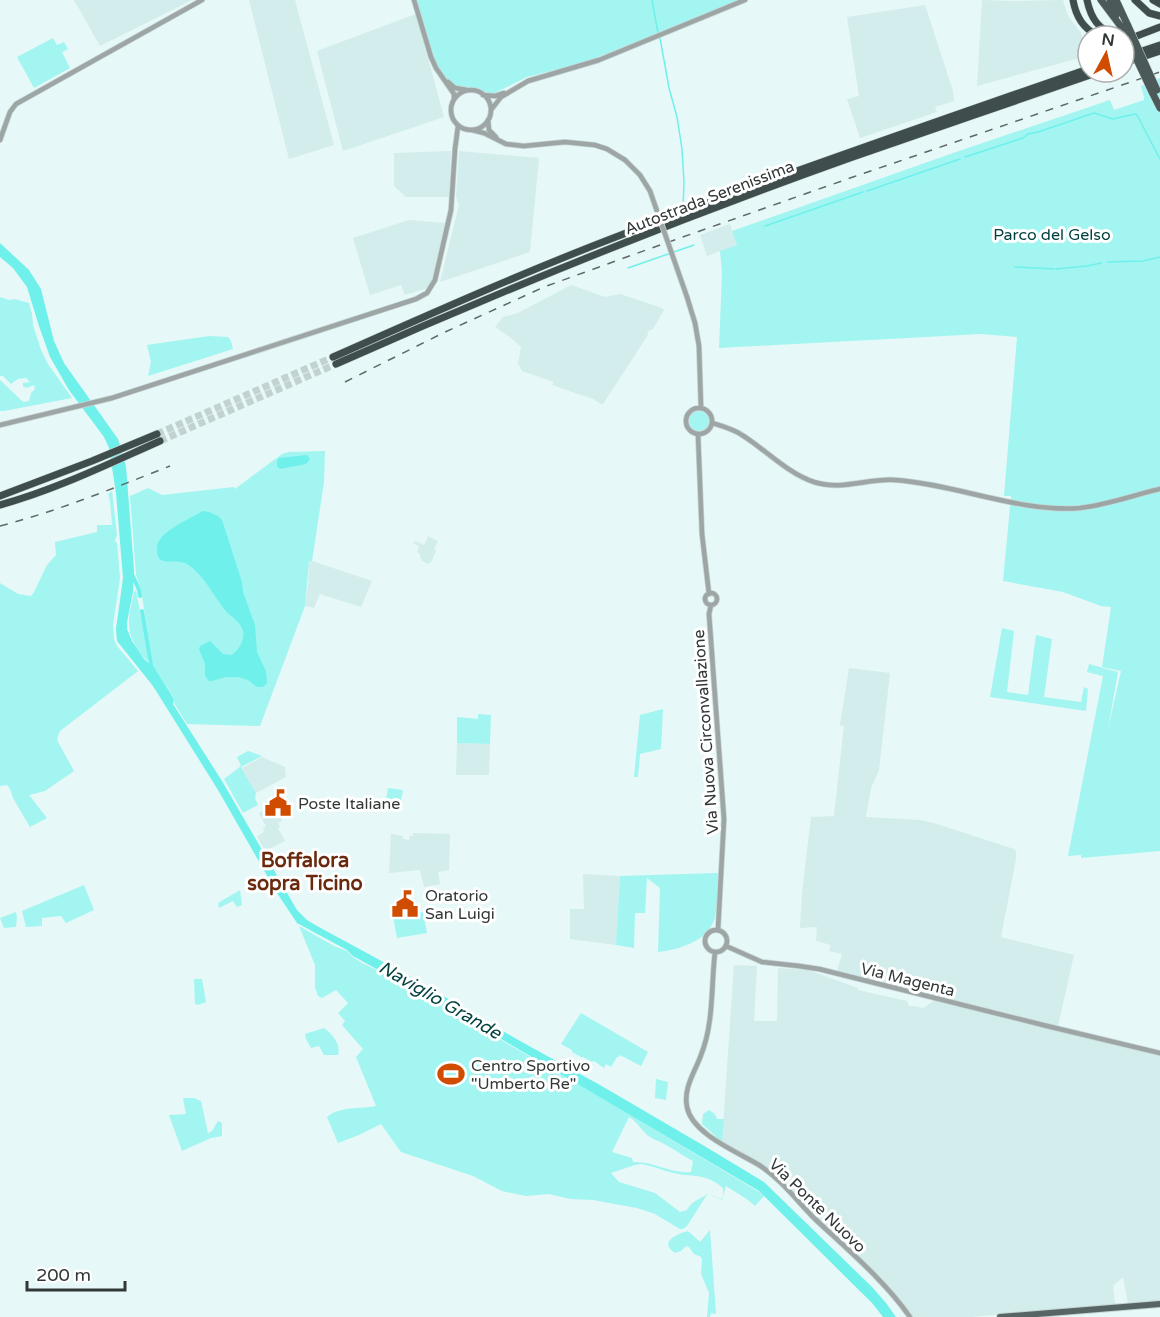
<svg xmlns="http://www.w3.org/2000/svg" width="1160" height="1317" font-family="'Varela Round',sans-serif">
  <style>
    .built { fill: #d2edeb }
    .green { fill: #a2f5f1; fill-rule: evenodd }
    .water { fill: #70f0eb }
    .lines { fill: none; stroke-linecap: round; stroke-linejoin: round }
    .stream { stroke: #70f0eb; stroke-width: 1.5 }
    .canal { stroke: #70f0eb; stroke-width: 4 }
    .motorway-tunnel { stroke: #c2d2d1; stroke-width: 7; stroke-dasharray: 7 3.5; stroke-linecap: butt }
    .tertiary-casing { stroke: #c5d5d4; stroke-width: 6 }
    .primary-casing { stroke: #c5d5d4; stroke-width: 8 }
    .trunk-casing { stroke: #c5d5d4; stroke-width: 8 }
    .motorway-casing { stroke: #c5d5d4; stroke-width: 8 }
    .tertiary { stroke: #9da5a5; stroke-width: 4.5 }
    .primary { stroke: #576564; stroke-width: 6 }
    .trunk { stroke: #4b5a58; stroke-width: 7 }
    .motorway { stroke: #3f4e4d; stroke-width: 7 }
    .rail { stroke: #5e6867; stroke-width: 1.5; stroke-dasharray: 8 8; stroke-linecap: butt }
    .tertiary-bridge-casing { stroke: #c5d5d4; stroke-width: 6; stroke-linecap: butt }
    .trunk-bridge-casing { stroke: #c5d5d4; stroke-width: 8; stroke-linecap: butt }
    .tertiary-bridge { stroke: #9da5a5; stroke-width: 4.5 }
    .trunk-bridge { stroke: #4b5a58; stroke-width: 7 }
    .labels { text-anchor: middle; stroke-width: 6; stroke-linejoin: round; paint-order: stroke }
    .street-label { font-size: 16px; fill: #313837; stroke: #fff }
    .park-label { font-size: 16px; fill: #034240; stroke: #fff }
    .poi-label { font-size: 16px; fill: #313837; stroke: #fff; text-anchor: start }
    .water-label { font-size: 18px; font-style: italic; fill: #034240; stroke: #fff }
    .quarter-label { font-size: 20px; font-weight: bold; fill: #6a2a0e; stroke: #fff }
  </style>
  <rect width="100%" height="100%" fill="#e6f8f7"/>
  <path class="built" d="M74 0H192L100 46Z
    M249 0H295L334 145 289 159Z
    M982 0 1010 1 1063 0 1068 16 1081 33 1087 56 977 86Z
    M925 5 953 91 954 101 935 107 937 112 860 138 847 99 859 96 847 17Z
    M416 14 444 117 343 151 317 51Z
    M451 151 449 197H406L394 186V153Z
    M459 151 539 158 530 252 440 282 459 205 456 196Z
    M409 220 445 223 431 287 405 295 401 285 370 295 353 238Z
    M730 224 737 245 707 256 700 235Z
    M571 285 605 297 620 294 662 308 664 310 653 329 650 330 647 333 648 335 603 404H601L593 399 552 385 554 382 522 371 518 363 521 347 510 337 495 327 503 317 518 313Z
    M428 536 438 541 434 549 436 551 431 562 428 564 421 560 420 554 417 552 419 546 413 543 415 541 424 545Z
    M309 560 372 581 361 607 320 594 314 608 305 606 308 584Z
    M849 668 890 673 879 770 871 788 866 817 921 820 937 824 1014 849 1016 852V859L1001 937 1074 955 1058 1026 837 971 842 954 829 951 831 945 816 941 817 927 800 928 802 893 811 817 834 816 844 726 840 725Z
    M457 743 490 744 489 775H456Z
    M262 757 285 767 286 777 256 793 242 768Z
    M272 800 276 810 282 809 283 811V813L280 816 282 821 278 823 280 827 278 828 285 841 265 851 257 836 264 832 263 828 266 826 259 813 265 810 263 805Z
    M413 833 450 834 449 870 438 872 440 884 424 887 420 870 389 873 391 834 403 836V839L409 840 410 836H413Z
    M583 874 620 876 616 945 570 939V909H584Z
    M734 965 757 966 754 1021H777L778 968 808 970 858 988V990L907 1001 909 1006H914L923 1008 935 1000 1160 1056V1301L1128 1303 1123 1277 1113 1286 1115 1304 972 1317H912L878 1274 876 1275 812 1214 789 1189 722 1142Z"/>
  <path class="green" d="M416 0H742L586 62 527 77 493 94 485 93 474 89 460 88 453 85 445 78 438 67 428 43Z
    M53 38 57 45 64 42 68 49 62 52 70 68 34 88 17 57Z
    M1160 78V851L1081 858V855L1068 856 1103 676 1087 672 1089 664 1118 672 1108 729 1121 671 1102 667 1111 607 1101 606 1063 592 1003 581 1011 496H1004L1017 337 981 334 719 348 722 273 720 251 737 245 732 231 956 152 1110 100 1114 110 1144 100V97L1141 86Z
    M0 297 9 300 15 299 29 303 32 314 33 325 41 350 48 364 72 398 4 411H0V380L21 400 24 402 29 401 31 393 35 389 34 385 26 388 23 386V383L30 382 26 378 18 379 11 384 3 376H0Z
    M209 336 228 337 231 341 233 349 148 376 151 362 147 345Z
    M689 421a10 10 0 1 1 20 0a10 10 0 1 1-20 0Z
    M325 451 324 482 312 561H309L305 606 260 726 187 724 174 703V698L154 667 152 660 142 596 136 574 130 496 148 488 162 495 234 487 235 489 282 454 288 452Z
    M112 491 117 535 115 541 117 543 120 578 113 625 114 639 117 646 138 671 60 731 58 736 57 740 74 771 45 791 29 795 47 818 30 827 13 798 10 789 7 785 0 786V583L18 594 31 596 34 592 47 565 56 555 55 542 97 532V525H112L110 500 108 494Z
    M136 590 149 659 148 661C143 658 141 654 138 650 124 627 129 617 134 592Z
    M1002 628 1014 631 1007 692 1028 695 1036 635 1052 639 1044 697 1081 702 1084 687 1088 689 1086 711 990 697Z
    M663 709 661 749 640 754 638 777H634L640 715Z
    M478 714 491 715 490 744 457 743V717L478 719Z
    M248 751 262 756 241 767 256 793 255 798 258 805 243 813 224 779 241 766 237 757Z
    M388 788 403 790 400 807 385 805Z
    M717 873 718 874C717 887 718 904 715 917 710 940 679 950 658 952L660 888 647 878 645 913H635L634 948 616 945 620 876Z
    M84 885 94 910 66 923 61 916 42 918V926L26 927 22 911Z
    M240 890 242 905 237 907 233 901 219 908 218 903Z
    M16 912 17 917 16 927 4 928 0 918Z
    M423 912 427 933 397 938 393 917Z
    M299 926 334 946 347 951 353 957 362 963 386 974 602 1098 759 1192 764 1196 755 1206 748 1200 726 1186 722 1200 708 1193 687 1226 683 1229H680L655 1214 637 1208 593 1200 570 1199 549 1194 526 1196 502 1191 473 1176 401 1152 381 1124 359 1135 338 1143 327 1117C340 1106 360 1109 376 1106L356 1057 363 1049 342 1025 345 1021 338 1013 348 1003 336 990 322 998 318 996 315 987V965ZM629 1117C638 1122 642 1132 650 1137 655 1140 660 1141 664 1144 674 1149 683 1156 693 1161L691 1172C672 1174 653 1161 633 1162L632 1158 612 1152ZM641 1164C654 1166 666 1172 678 1174 698 1177 706 1174 723 1188V1197L721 1199 708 1193C700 1201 694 1198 687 1210L680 1212 655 1193 619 1182 611 1173 635 1165Z
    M194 979H202L206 1002 198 1005 195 1004Z
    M581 1013 648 1052 641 1066 620 1055 619 1057H617L611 1067 606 1064 604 1068 594 1061 592 1062 583 1057H581L572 1052V1050L561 1044Z
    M324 1028C333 1035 341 1044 338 1055H324L319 1046 311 1048 306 1039 305 1034Z
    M656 1079 668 1082 666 1100 655 1098Z
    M183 1098H194L201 1101 208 1133 212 1131 218 1121 222 1123V1136L211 1138 182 1151 169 1115 186 1114Z
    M709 1110 715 1114 717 1119H724L722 1142 702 1124 703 1114Z
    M710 1230 716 1314 711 1313 710 1317H707L709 1293 701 1274 702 1260 701 1257 694 1254 689 1247 686 1246 681 1251 675 1253C658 1242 677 1234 688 1231L700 1242Z"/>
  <path class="water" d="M0 243 29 270 41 289 54 341 64 363 118 439 126 466 134 570 133 592 127 622V629L132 641 144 659 154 667 174 699 173 704 222 781 297 910 307 920 317 926 411 977 520 1041 600 1085 706 1147 764 1182 872 1287 886 1303 896 1317H883L872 1303 759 1191 469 1020 353 956 347 950 297 923 277 893 218 790 153 686 117 641 116 629 123 578 116 493 109 448 104 437 69 390 50 357 39 326 27 287 13 268 0 257Z
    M307 455 310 459 306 464 280 469 277 466V461L279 458Z
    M203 511 209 512 218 516 222 520 242 582 243 592 255 625 257 652 266 671 267 683 263 687H257L248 680 238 677H226L212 681H209L205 676V664L199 649 200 646 210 641 223 654 232 655C239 650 245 640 243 631 241 622 231 617 225 610 213 595 204 575 187 564 175 557 155 570 157 547 158 532 191 518 203 511Z"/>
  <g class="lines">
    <path class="stream" d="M652 0 658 33
      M660 38 669 88 677 117 682 149 684 182 683 208
      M965 157 1023 138 1028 134 1038 132 1094 113 1113 119 1135 114 1137 115 1160 159
      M867 191 960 159
      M765 226 863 192
      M1108 262 1143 261 1160 257
      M1015 267 1054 269
      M628 268 694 245
      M1056 269 1087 266 1101 263"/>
    <path class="canal" d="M132 574 139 590 140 596
      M142 611 152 670"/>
    <path class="motorway-tunnel" d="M157 434 333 357
      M160 441 336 364"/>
    <defs>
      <path id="tertiary" d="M414 0 431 57 436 68 454 94V99
        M448 82 455 88 467 90
        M451 110a20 20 0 1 1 40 0a20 20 0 1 1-40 0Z
        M483 95 495 96 504 93
        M491 110 501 97 528 81 599 60 745 0
        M488 120 489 130 496 137
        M472 130 484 133 506 144 524 146 565 142 595 145 607 149 625 160
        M0 140 10 112 16 104 202 0
        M687 297 695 323 699 346 701 408
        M686 421a13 13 0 1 1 26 0a13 13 0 1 1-26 0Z
        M712 423C722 426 733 429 742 435 766 450 787 473 814 482 842 491 868 478 895 480 955 484 1021 513 1080 508 1107 505 1134 495 1160 489
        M0 425 112 398 416 299 427 293 435 280 451 210 455 149 458 126
        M698 434 702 534 709 594
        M705 599a6 6 0 1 1 12 0a6 6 0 1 1-12 0Z
        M711 605 709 614 724 819 718 929
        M705 941a11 11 0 1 1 22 0a11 11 0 1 1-22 0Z
        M726 946 762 962 799 966 819 969 1047 1026 1160 1053
        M715 952C711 986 714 1023 701 1055 695 1072 683 1088 687 1107 692 1134 738 1152 759 1165 781 1179 797 1201 815 1219 848 1250 884 1280 910 1317"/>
      <path id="primary" d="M1000 1317 1160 1304"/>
      <path id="trunk" d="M1101 0 1122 28
        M1110 0 1116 15
        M1116 0 1128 26
        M1152 92 1160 108"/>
      <path id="motorway" d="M1073 0C1076 17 1083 28 1098 36
        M1087 0C1091 19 1099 30 1117 36
        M1135 0 1149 13 1160 16
        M1153 0 1160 4
        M1129 39 1160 27
        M1124 57 1160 45
        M1124 63 1160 51
        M333 357C428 315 524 272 621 235 776 177 932 123 1088 69
        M336 364C505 289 676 220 850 158 933 129 1016 101 1099 72
        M0 496 92 461 157 434
        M0 505C55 490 108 464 160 441"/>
    </defs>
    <use href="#tertiary" class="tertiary-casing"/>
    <use href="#primary" class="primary-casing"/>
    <use href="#trunk" class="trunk-casing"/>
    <use href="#motorway" class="motorway-casing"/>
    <use href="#tertiary" class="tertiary"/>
    <use href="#primary" class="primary"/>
    <use href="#trunk" class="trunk"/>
    <use href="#motorway" class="motorway"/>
    <path class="rail" d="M345 382 443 333 544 287 646 250 853 177 1160 72
      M0 526C58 511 114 488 170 466"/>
    <defs>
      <path id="tertiary-bridge" d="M625 160 640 175 650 191 687 297"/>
      <path id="trunk-bridge" d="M1128 26 1157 90
        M1122 28 1152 92"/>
    </defs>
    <use href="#tertiary-bridge" class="tertiary-bridge-casing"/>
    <use href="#trunk-bridge" class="trunk-bridge-casing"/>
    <use href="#tertiary-bridge" class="tertiary-bridge"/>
    <use href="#trunk-bridge" class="trunk-bridge"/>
  </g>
  <defs>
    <symbol id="civic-bare" viewBox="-9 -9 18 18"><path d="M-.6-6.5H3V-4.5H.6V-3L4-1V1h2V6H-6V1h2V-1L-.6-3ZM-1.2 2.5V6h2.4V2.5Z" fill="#d04c00" stroke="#fff" stroke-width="2.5" paint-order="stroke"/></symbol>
    <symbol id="stadium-bare" viewBox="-9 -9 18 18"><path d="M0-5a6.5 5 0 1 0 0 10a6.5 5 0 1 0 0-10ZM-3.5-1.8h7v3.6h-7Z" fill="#d04c00" stroke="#fff" stroke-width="2.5" paint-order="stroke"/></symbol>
  </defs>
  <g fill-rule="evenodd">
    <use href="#civic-bare" x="259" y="784" width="38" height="38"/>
    <use href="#civic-bare" x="386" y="885" width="38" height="38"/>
    <use href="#stadium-bare" x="432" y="1055" width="38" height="38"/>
  </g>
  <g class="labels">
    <g class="street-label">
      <text transform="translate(709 197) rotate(-21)" y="6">Autostrada Serenissima</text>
      <text transform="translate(705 732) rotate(-94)" y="6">Via Nuova Circonvallazione</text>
      <text transform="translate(908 979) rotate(14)" y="6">Via Magenta</text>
      <text transform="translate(818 1205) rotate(44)" y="6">Via Ponte Nuovo</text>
    </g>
    <g class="park-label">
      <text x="1052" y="240">Parco del Gelso</text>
    </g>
    <g class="poi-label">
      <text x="298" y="809">Poste Italiane</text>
      <text x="425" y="901">Oratorio<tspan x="425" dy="18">San Luigi</tspan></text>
      <text x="471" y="1071">Centro Sportivo<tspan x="471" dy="18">"Umberto Re"</tspan></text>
    </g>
    <g class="water-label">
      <text transform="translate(440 1000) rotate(30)" y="6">Naviglio Grande</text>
    </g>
    <g class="quarter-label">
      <text x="305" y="867">Boffalora<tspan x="305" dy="23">sopra Ticino</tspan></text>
    </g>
  </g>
  <g transform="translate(1106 54) rotate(8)"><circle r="28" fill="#ffffff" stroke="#adafaf" stroke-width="1.5"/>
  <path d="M0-4.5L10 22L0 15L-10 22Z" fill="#d04c00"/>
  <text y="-9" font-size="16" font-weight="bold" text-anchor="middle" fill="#313837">N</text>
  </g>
  <path d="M27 1281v9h98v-9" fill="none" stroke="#313837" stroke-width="3"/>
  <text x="36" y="1281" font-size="18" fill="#313837" stroke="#ffffff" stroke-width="4.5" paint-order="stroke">200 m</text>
</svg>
